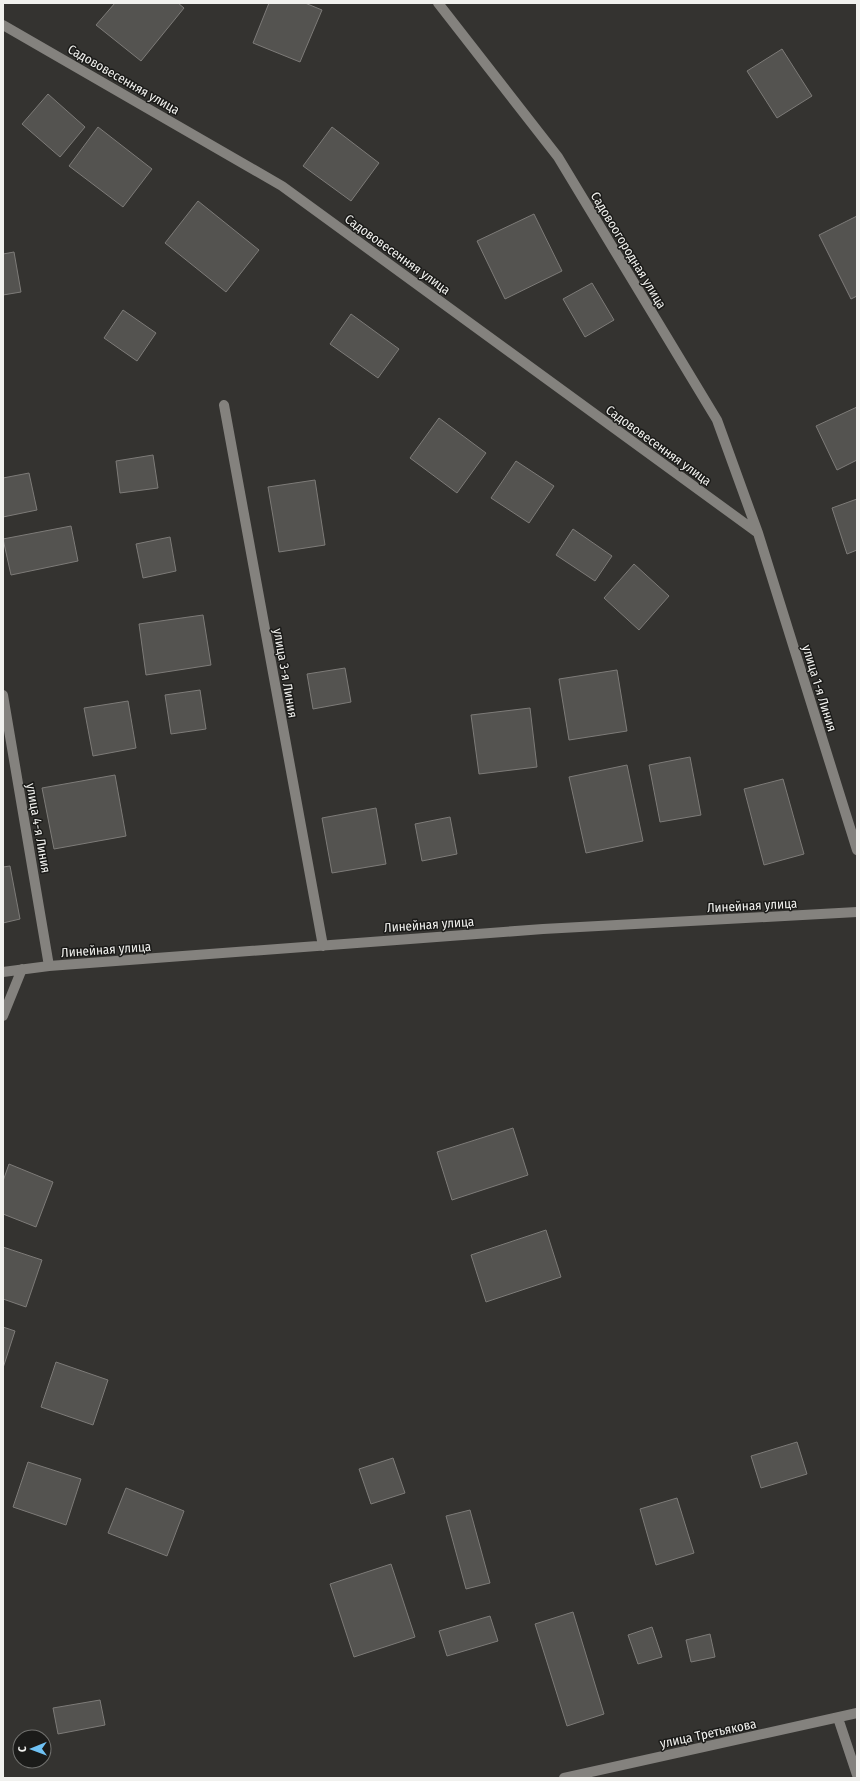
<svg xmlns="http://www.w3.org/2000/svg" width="860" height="1781" font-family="'Fira Sans Condensed',sans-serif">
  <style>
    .building { fill: #545350; stroke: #7d7b78 }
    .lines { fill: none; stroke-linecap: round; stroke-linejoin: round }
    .minor { stroke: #84827e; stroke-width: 10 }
    .labels { text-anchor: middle; stroke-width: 3; stroke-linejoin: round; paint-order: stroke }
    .street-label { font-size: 13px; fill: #f1f1ee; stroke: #1b1b19 }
  </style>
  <rect width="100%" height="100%" fill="#343330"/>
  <path class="building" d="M115 3H178L184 8 141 61 96 25Z
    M269 3H305L322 10 300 62 253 43Z
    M782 49 812 96 777 118 747 71Z
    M48 94 85 127 60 157 22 124Z
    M98 127 152 169 123 207 69 166Z
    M332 127 379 163 351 201 303 166Z
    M198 201 259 250 226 292 165 243Z
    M534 214 562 271 505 299 477 241Z
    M857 216V296L851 299 819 235Z
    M14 252 21 292 3 295V254Z
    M592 283 614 320 585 337 563 299Z
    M123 310 156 333 137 361 104 338Z
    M351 314 399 349 378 378 330 344Z
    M857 407V460L837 470 816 426Z
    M439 418 486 453 457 493 410 458Z
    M153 455 158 488 120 493 116 461Z
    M516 461 554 486 529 523 491 498Z
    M29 473 37 510 3 517V478Z
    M315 480 325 545 279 552 268 487Z
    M857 499V550L847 554 832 508Z
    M71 526 78 561 11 575 3 539Z
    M573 529 612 556 595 581 556 555Z
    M170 537 176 571 143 578 136 544Z
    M634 564 669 596 639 630 604 598Z
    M203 615 211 665 146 675 139 624Z
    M345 668 351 702 313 709 307 674Z
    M617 670 627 731 569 740 559 679Z
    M200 690 206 729 171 734 165 695Z
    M128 701 136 748 93 756 84 708Z
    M530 708 537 767 479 774 471 715Z
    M690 757 701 815 660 822 649 765Z
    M627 765 643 841 586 853 569 777Z
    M115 775 126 836 54 849 42 788Z
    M783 779 804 854 764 865 744 789Z
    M376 808 386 864 332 873 322 818Z
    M450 817 457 854 422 861 415 824Z
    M10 866 20 919 3 923V867Z
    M513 1128 528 1175 452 1200 437 1152Z
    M9 1164 53 1182 36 1227 3 1214V1181Z
    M546 1230 561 1277 486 1302 471 1255Z
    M3 1247 42 1260 26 1307 3 1299Z
    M3 1327 15 1331 3 1368Z
    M56 1362 108 1380 93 1425 41 1407Z
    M797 1442 807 1474 761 1488 751 1456Z
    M393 1458 405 1493 371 1504 359 1469Z
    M28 1462 81 1479 66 1525 13 1507Z
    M126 1488 184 1511 167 1556 108 1533Z
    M677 1498 694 1553 656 1565 640 1509Z
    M470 1510 490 1583 466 1589 446 1516Z
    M391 1564 415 1637 354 1657 330 1584Z
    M573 1612 604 1714 567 1726 535 1624Z
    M490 1616 498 1641 447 1656 439 1631Z
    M652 1627 662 1657 638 1664 628 1635Z
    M710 1634 715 1657 691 1662 686 1640Z
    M100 1700 105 1725 58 1734 53 1708Z"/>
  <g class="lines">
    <path class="minor" d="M438 3 558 157 717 420 758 533 857 850
      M3 25 282 186 758 533
      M224 405 323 946
      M3 695 49 966
      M3 972 49 966 543 929 857 912
      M3 1016 22 969
      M838 1718 857 1775
      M564 1778 857 1713"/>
  </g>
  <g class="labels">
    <g class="street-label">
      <text transform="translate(124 79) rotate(30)" y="5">Садововесенняя улица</text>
      <text transform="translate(629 250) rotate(59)" y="5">Садовоогородная улица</text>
      <text transform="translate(398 254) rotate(36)" y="5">Садововесенняя улица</text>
      <text transform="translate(659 445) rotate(36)" y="5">Садововесенняя улица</text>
      <text transform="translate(286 673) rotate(80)" y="5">улица 3-я Линия</text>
      <text transform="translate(820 688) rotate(73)" y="5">улица 1-я Линия</text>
      <text transform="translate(39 828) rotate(80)" y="5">улица 4-я Линия</text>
      <text transform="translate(752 905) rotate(-3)" y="5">Линейная улица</text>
      <text transform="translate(429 924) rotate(-4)" y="5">Линейная улица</text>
      <text transform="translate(106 949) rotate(-4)" y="5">Линейная улица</text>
      <text transform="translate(708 1733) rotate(-12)" y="5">улица Третьякова</text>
    </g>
  </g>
  <rect width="860" height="1781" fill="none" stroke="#f1f1ee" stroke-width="8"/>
  <g transform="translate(32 1749) rotate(269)"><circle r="19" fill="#1b1b19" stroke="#71716e"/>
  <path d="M0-3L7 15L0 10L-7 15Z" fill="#6fc2f4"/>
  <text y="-6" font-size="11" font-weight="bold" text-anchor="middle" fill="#f1f1ee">С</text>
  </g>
</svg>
